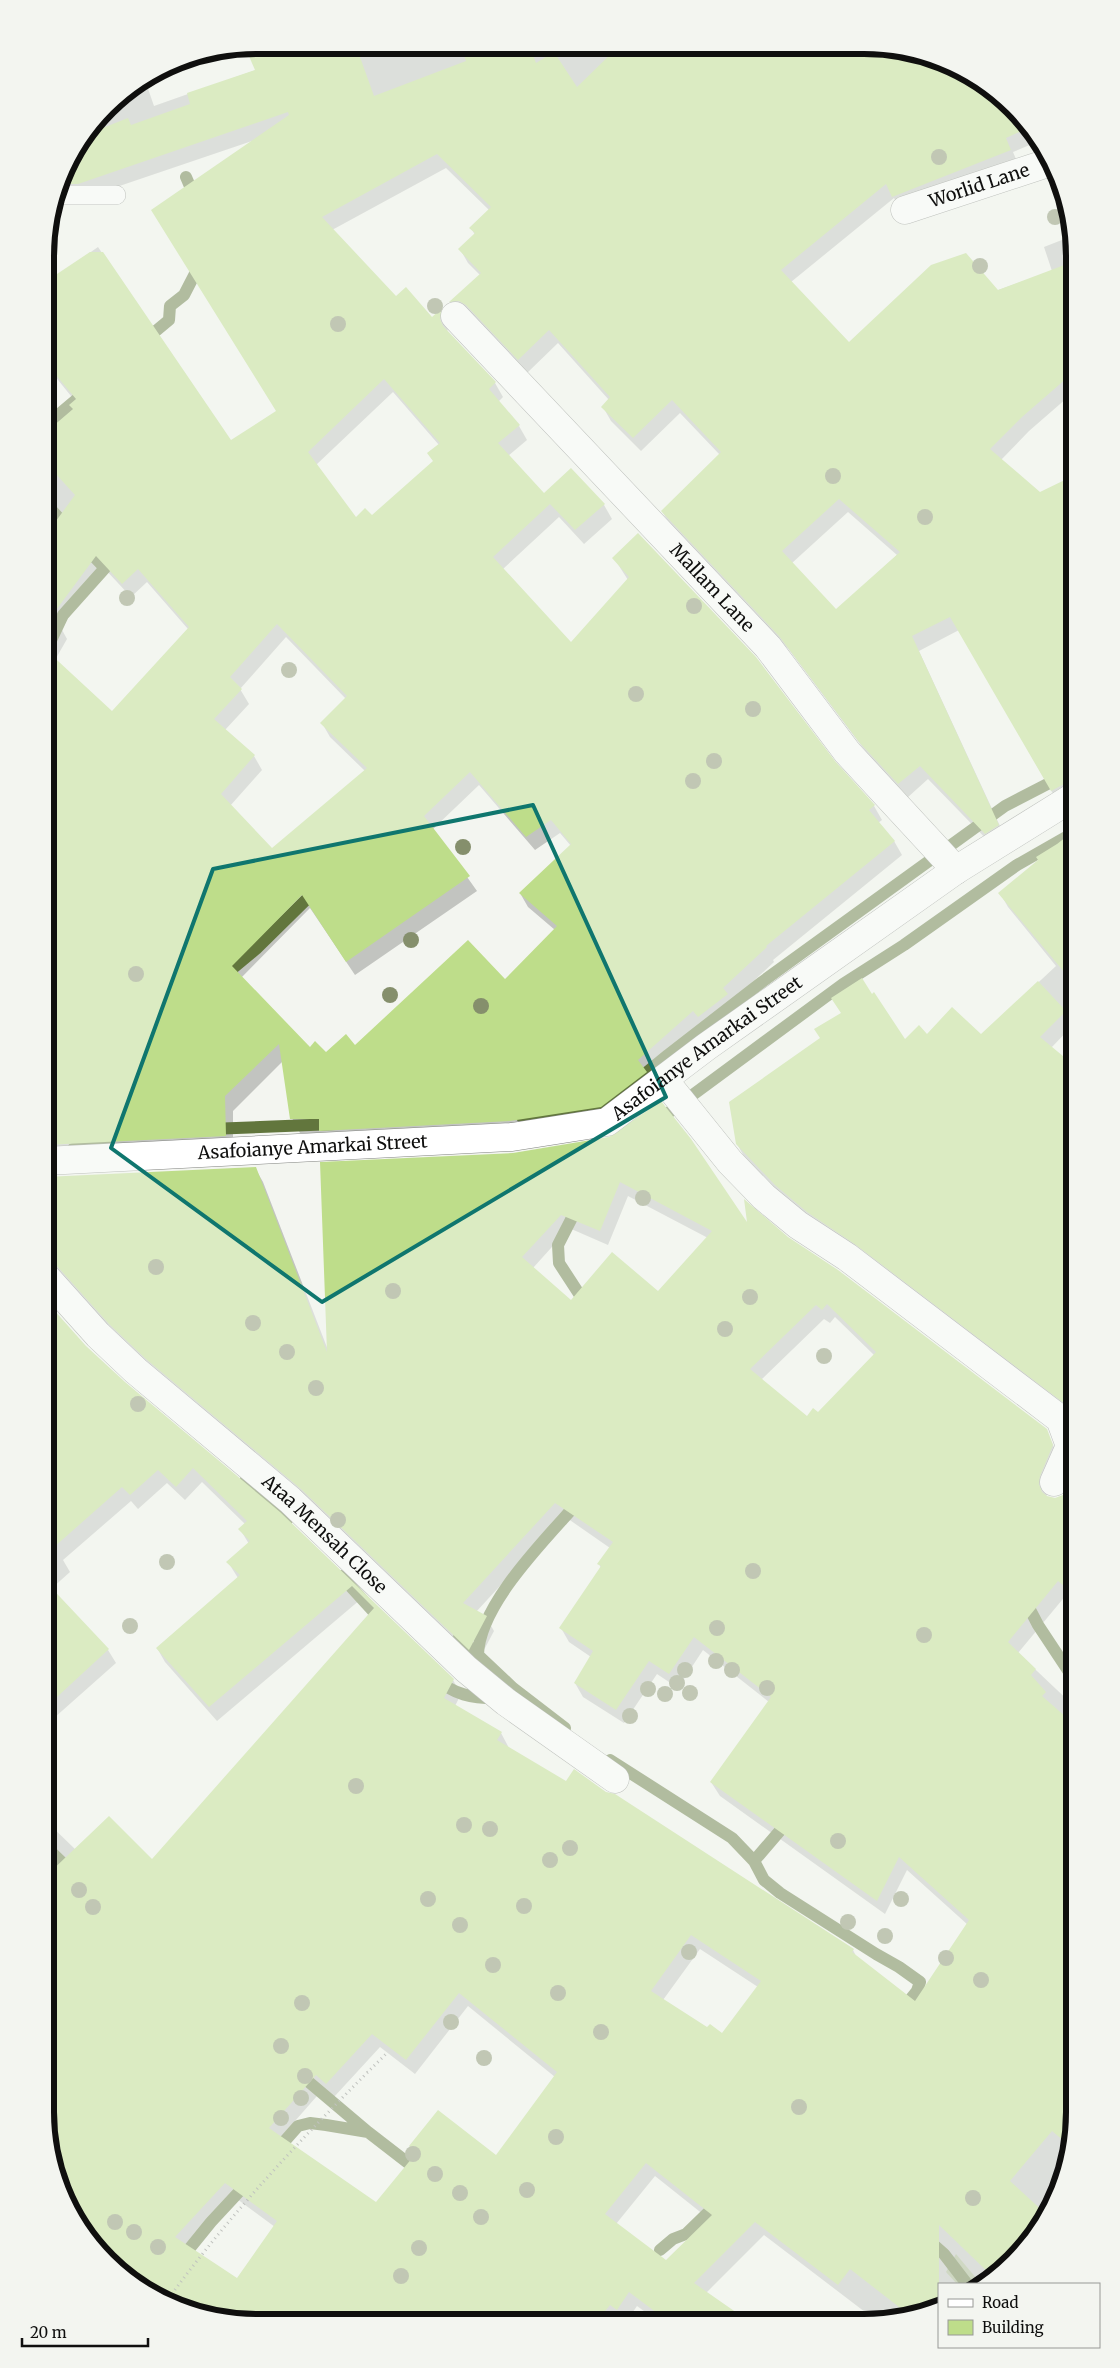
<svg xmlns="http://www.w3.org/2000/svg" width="1120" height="2368" font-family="Merriweather,serif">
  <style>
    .green { fill: #cee1b0 }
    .shadow { fill: #0003; fill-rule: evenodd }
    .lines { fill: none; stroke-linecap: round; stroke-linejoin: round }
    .stream { stroke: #62763d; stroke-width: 12 }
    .building { fill: #bedd8a; fill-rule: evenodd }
    .service-casing { stroke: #828480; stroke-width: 20 }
    .minor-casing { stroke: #828480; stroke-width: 29 }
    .path { stroke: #838481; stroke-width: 3; stroke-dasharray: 1 4; stroke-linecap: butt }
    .service { stroke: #fff; stroke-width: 19 }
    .minor { stroke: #fff; stroke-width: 28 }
    .tree { fill: #858f6c }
    .marked { fill: none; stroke: #0f766e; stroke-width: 4; stroke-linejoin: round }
    .labels { text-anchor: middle; stroke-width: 4; stroke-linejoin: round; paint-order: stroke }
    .street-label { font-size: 18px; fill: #0f0f0e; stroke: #f3f5f0 }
    .rim { fill: none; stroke: #0f0f0e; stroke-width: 6 }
  </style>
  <rect width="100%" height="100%" fill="#f3f5f0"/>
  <path class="green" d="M956 2254 981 2284H957L946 2272Z"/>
  <path class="shadow" d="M256 45 905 49 957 67 1003 98 1039 141 1013 152 1018 164 901 210 894 198 791 282 849 343 1052 271 1044 247 1072 236 1075 256V372L1071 374 1075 382V391L1029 431 1001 460 1040 494 1075 477V798L1060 806 959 630 919 651 1006 839 994 847 928 779 907 798 869 756 789 650 670 525 662 511 720 455 680 413 641 451 611 421 603 407 609 400 558 343 527 373 458 316 450 302 480 275 468 263 460 249 475 235 471 228 489 210 446 168 332 230 396 298 432 319 442 310 449 324 447 332 495 383 503 397 498 402 519 426 527 440 508 456 544 495 604 505 612 519 584 544 559 517 503 569 571 644 628 580 614 558 834 762 874 806 882 820 878 823 894 841 902 855 773 960 774 962 731 1002 735 1009 707 1031 702 1025 646 1074 654 1087 609 1121 329 1145 322 1133H300L292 1118 283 1061 233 1111V1150L45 1163V431L72 407 75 401 54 375 46 361 45 284 98 247 231 442 277 412 252 141 87 197 59 193 67 163 117 98 145 80 154 106 256 70 247 47ZM393 392 439 445 428 453 434 462 372 517 356 519 316 465ZM848 512 897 555 836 611 792 563ZM104 568 131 597 147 582 188 629 112 713 55 660 67 639 61 628ZM286 637 346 699 322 723 330 737 365 771 272 850 230 806 262 770 254 756 225 730 249 704 240 689ZM479 785 535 850 560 833 571 846 520 893 528 907 555 930 505 981 355 1047 326 1054 310 1048 241 978 310 908 355 975 477 891 433 829Z
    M1075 815V831L1069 820Z
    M1075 835V1023L1051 1048 1075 1068V1417L866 1258 784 1200 745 1158 737 1144 904 1041 927 1036H981L1056 966 1008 907 1000 893Z
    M610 1139 749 1228 787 1238 1046 1430 1060 1460 1046 1497 1055 1499 1064 1496 1075 1477V1601L1067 1594 1018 1653 1075 1707V2126L1059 2192 1023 2251 985 2284H939V2307L919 2316 864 2323H854L865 2312 764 2235 706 2293 732 2320 730 2322H659L637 2306 626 2322 618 2318 615 2321 215 2319 163 2301 117 2270 80 2229 45 2112V1820L76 1850 153 1861 372 1611 361 1599 217 1721 165 1662 157 1648 238 1578 228 1562 249 1544 240 1529 245 1524 202 1482 185 1500 167 1483 138 1509 131 1501 63 1560 70 1572 51 1589 108 1650 116 1663 45 1726V1310L124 1383 279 1513 453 1680 461 1694 455 1706 501 1733 509 1748 567 1783 605 1793 853 1950 856 1956 915 2003 968 1925 907 1870 885 1914 720 1796 711 1782 769 1702 703 1650 678 1688 657 1674 624 1723 583 1697 575 1683 591 1657 569 1642 561 1628 601 1568 599 1564 610 1548 564 1516 476 1612 486 1617 494 1631 477 1663 119 1338 45 1260V1178L255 1168 263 1182 328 1350 513 1154ZM628 1196 708 1238 658 1292 571 1302 533 1268 569 1228 608 1245ZM835 1317 874 1355 818 1414 807 1417 761 1380 824 1319 830 1323ZM700 1949 758 1987 722 2035 708 2029 663 2000ZM468 2006 555 2077 497 2157 411 2146 416 2155 376 2203 281 2137 324 2088 334 2097 380 2047 415 2074ZM655 2176 709 2219 666 2262 616 2224ZM233 2196 275 2227 237 2279 187 2247Z"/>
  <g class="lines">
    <path class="stream" d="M186 177 195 198
      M145 340 169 320 170 306 184 295 201 262
      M45 426 83 394
      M45 503 69 529
      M45 653 63 615 105 568 84 546
      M232 969 256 949 316 890
      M522 1117 601 1110 668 1055 762 982 1005 806 1061 777
      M656 1122 843 984 904 945 1017 865 1075 832
      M210 1129 335 1124
      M73 1149 111 1137
      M579 1204 558 1245 559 1263 587 1306
      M246 1479 287 1520
      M341 1576 383 1622
      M1024 1598 1038 1625 1075 1681
      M459 1637 513 1688 565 1728
      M478 1655C479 1604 547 1538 580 1500
      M436 1678C453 1695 473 1698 495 1698
      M610 1760 732 1838 754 1861 764 1880 780 1893 876 1954 899 1967 920 1982 917 1991 901 2011
      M45 1846 73 1873
      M754 1861 790 1819
      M297 2072 368 2132
      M275 2152 298 2126 310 2123 326 2125 368 2132 421 2173
      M927 2239 944 2254 967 2284
      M660 2250 673 2239 686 2234 721 2200
      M181 2259 211 2222 250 2180"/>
  </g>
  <path class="building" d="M256 45 356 46 374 96 466 61 461 46 530 47 536 63 554 52 577 87 618 47 905 49 957 67 1003 98 1028 128 1006 138 1011 150 892 197 886 184 781 270 849 342 931 265 966 253 998 290 1075 261V371L1022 417 990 449 1040 492 1075 475V778L1051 791 950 617 912 636 999 825 985 834 920 766 898 784 859 742 779 636 661 511 721 452 672 400 633 438 601 407 610 397 549 330 518 360 466 305 459 301 449 302 481 273 458 249 475 233 469 228 491 207 437 154 322 217 396 296 406 287 432 317 442 308 440 319 443 326 496 382 489 389 520 425 498 443 544 493 571 468 605 504 575 530 550 504 493 557 571 642 629 577 612 558 638 533 756 657 835 761 875 805 869 810 895 841 766 946 767 947 723 988 728 994 698 1017 693 1011 638 1060 647 1072 601 1107 510 1121 319 1131V1119H290L279 1044 225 1096 226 1136 45 1145V649L112 711 189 627 138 569 122 584 96 556 45 625V536L75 495 45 462V433L73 409 69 405 76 399 45 362V282L90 252H103L231 440 276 411 151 210 289 115 288 112 78 184H61L67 163 90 133 128 118 131 125 190 104 187 93 255 70 245 47ZM384 379 440 443 427 453 433 461 372 515 365 508 356 517 308 452ZM839 499 900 552 836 609 782 551ZM277 624 347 696 320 723 367 768 272 848 221 794 255 755 214 719 242 689 230 677ZM470 772 526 837 551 820 571 844 519 893 557 926 505 979 468 940 355 1045 346 1034 326 1052 315 1041 310 1047 232 966 302 895 346 962 470 876 424 816Z
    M1075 830V985L998 893 1038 860 1036 857 1057 844Z
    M862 978 872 994 874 992 905 1039 919 1025 927 1034 952 1007 981 1034 1038 981 1066 1011 1040 1037 1075 1066V1414L1069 1407 856 1245 807 1212 775 1185 736 1144 729 1102 820 1038 814 1029 841 1013 831 998Z
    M661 1101 691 1139 747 1222 744 1199 788 1237 838 1270 1047 1429 1053 1445 1040 1476 1039 1484 1042 1492 1047 1496 1055 1498 1063 1495 1075 1474V1595L1058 1581 1008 1642 1036 1669 1031 1675 1046 1692 1042 1696 1075 1725V2126L1070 2146 1052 2131 1010 2181 1046 2214 1023 2251 993 2277 939 2225V2307L912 2317 850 2269 838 2285 755 2222 694 2283 750 2322H669L629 2292 617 2310 610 2305 597 2321 215 2319 163 2301 117 2270 80 2229 52 2167 45 2112V1877L109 1816 152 1859 374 1608 352 1586 209 1707 156 1648 240 1575 226 1562 250 1541 238 1529 247 1521 193 1468 176 1487 158 1470 130 1495 122 1487 45 1555V1300L86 1346 125 1382 280 1512 454 1679 444 1698 502 1732 497 1740 566 1781 574 1769 606 1792 615 1794 854 1949 852 1952 915 2001 969 1920 899 1857 877 1901 710 1782 771 1697 694 1637 669 1674 649 1661 616 1710 574 1683 593 1651 559 1628 601 1566 597 1564 613 1542 555 1503 463 1603 487 1616 469 1650 301 1489 146 1359 109 1324 57 1266 45 1261V1196L50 1191 45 1187V1177L256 1167 327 1352 320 1162 513 1153 609 1137ZM620 1182 712 1231 658 1291 612 1252 571 1300 522 1257 561 1215 600 1231ZM827 1304 876 1352 818 1412 813 1408 807 1416 750 1369 816 1305 822 1310ZM691 1935 761 1981 722 2033 710 2024 707 2027 651 1991ZM459 1993 557 2072 496 2155 438 2110 409 2146 417 2152 376 2202 269 2128 316 2075 326 2084 372 2034 406 2060ZM646 2163 712 2215 666 2260 605 2214ZM225 2183 277 2221 237 2278 175 2237Z
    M45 1581 109 1649 45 1708Z"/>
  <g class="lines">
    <defs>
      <path id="service" d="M58 195H116"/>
      <g id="minor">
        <path id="s1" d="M905 210 1051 162"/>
        <path id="s2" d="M455 316 768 647 847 752 956 870"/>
        <path d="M664 1080 730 1162 764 1197 798 1225 847 1257 1060 1419 1070 1446 1054 1482"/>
        <path id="s3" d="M45 1161 512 1137 607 1122 706 1047 956 870 1075 796"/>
        <path id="s4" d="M45 1276 98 1335 136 1371 290 1500 466 1669 506 1702 615 1779"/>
      </g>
    </defs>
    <use href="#service" class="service-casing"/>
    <use href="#minor" class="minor-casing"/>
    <path class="path" d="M166 2302C231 2212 309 2130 388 2052"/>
    <use href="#service" class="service"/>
    <use href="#minor" class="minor"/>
  </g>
  <g class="tree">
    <circle cx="939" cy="157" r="8"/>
    <circle cx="1055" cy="217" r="8"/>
    <circle cx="980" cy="266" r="8"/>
    <circle cx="435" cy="306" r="8"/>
    <circle cx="338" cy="324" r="8"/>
    <circle cx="833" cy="476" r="8"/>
    <circle cx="925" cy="517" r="8"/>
    <circle cx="127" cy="598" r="8"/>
    <circle cx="694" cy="606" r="8"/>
    <circle cx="289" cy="670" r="8"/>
    <circle cx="636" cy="694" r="8"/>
    <circle cx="753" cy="709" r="8"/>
    <circle cx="714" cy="761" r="8"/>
    <circle cx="693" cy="781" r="8"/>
    <circle cx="463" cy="847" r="8"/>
    <circle cx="411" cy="940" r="8"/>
    <circle cx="136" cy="974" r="8"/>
    <circle cx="390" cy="995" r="8"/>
    <circle cx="481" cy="1006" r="8"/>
    <circle cx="643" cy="1198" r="8"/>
    <circle cx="156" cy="1267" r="8"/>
    <circle cx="393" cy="1291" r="8"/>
    <circle cx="750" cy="1297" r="8"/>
    <circle cx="253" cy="1323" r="8"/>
    <circle cx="725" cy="1329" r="8"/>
    <circle cx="287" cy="1352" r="8"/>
    <circle cx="824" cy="1356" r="8"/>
    <circle cx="316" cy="1388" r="8"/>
    <circle cx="138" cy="1404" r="8"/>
    <circle cx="338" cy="1520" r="8"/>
    <circle cx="167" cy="1562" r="8"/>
    <circle cx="753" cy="1571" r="8"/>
    <circle cx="130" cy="1626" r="8"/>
    <circle cx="717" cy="1628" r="8"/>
    <circle cx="924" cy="1635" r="8"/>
    <circle cx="716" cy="1661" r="8"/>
    <circle cx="685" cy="1670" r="8"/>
    <circle cx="732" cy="1670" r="8"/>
    <circle cx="677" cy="1683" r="8"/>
    <circle cx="767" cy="1688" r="8"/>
    <circle cx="648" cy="1689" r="8"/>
    <circle cx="690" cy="1693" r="8"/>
    <circle cx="665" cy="1694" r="8"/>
    <circle cx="630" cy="1716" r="8"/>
    <circle cx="356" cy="1786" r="8"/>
    <circle cx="464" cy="1825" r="8"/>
    <circle cx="490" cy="1829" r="8"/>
    <circle cx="838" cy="1841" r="8"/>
    <circle cx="570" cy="1848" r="8"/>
    <circle cx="550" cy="1860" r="8"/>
    <circle cx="79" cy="1890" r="8"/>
    <circle cx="428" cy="1899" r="8"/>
    <circle cx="901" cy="1899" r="8"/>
    <circle cx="524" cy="1906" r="8"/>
    <circle cx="93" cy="1907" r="8"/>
    <circle cx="848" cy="1922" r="8"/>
    <circle cx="460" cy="1925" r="8"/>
    <circle cx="885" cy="1936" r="8"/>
    <circle cx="689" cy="1952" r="8"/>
    <circle cx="946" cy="1958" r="8"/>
    <circle cx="493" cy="1965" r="8"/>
    <circle cx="981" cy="1980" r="8"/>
    <circle cx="558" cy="1993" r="8"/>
    <circle cx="302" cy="2003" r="8"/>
    <circle cx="451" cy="2022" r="8"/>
    <circle cx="601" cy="2032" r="8"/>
    <circle cx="281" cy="2046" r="8"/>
    <circle cx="484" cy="2058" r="8"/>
    <circle cx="305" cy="2076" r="8"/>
    <circle cx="301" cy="2098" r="8"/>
    <circle cx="799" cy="2107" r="8"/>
    <circle cx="281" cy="2118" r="8"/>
    <circle cx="556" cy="2137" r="8"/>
    <circle cx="413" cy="2154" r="8"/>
    <circle cx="435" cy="2174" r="8"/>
    <circle cx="527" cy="2190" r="8"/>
    <circle cx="460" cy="2193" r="8"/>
    <circle cx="973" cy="2198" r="8"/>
    <circle cx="481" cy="2217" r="8"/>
    <circle cx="115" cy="2222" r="8"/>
    <circle cx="134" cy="2232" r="8"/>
    <circle cx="158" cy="2247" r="8"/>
    <circle cx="419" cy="2248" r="8"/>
    <circle cx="401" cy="2276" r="8"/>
  </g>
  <path d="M0 0H1120V2368H0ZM533 805 666 1097 322 1302 111 1148 213 869Z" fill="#f3f5f0" fill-opacity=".55" fill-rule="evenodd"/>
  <path class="marked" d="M533 805 666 1097 322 1302 111 1148 213 869Z"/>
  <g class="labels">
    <g class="street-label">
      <text dy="6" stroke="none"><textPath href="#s1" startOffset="78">Worlid Lane</textPath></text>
      <text dy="6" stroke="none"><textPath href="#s2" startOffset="374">Mallam Lane</textPath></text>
      <text dy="6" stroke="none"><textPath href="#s3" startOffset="688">Asafoianye Amarkai Street</textPath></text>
      <text dy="6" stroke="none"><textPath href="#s3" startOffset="268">Asafoianye Amarkai Street</textPath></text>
      <text dy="6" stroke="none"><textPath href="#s4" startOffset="381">Ataa Mensah Close</textPath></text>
    </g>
  </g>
  <path d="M0 0H1120V2368H0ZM256 54H864A202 202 0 0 1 1066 256V2112A202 202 0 0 1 864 2314H256A202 202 0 0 1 54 2112V256A202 202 0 0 1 256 54Z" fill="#f3f5f0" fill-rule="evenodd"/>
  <path class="rim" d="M256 54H864A202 202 0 0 1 1066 256V2112A202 202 0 0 1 864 2314H256A202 202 0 0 1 54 2112V256A202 202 0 0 1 256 54Z"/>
  <rect x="938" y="2283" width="162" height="65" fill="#f3f5f0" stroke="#989996"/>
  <rect x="948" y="2299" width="25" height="8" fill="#ffffff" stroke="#989996"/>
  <text x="982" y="2308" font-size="15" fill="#0f0f0e">Road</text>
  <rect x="948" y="2320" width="25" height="15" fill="#bedd8a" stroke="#989996"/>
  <text x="982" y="2333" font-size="15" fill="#0f0f0e">Building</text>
  <path d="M22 2338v8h126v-8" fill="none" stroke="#0f0f0e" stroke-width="2.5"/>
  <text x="30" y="2338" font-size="15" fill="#0f0f0e" stroke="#f3f5f0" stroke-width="4" paint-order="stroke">20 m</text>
</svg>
